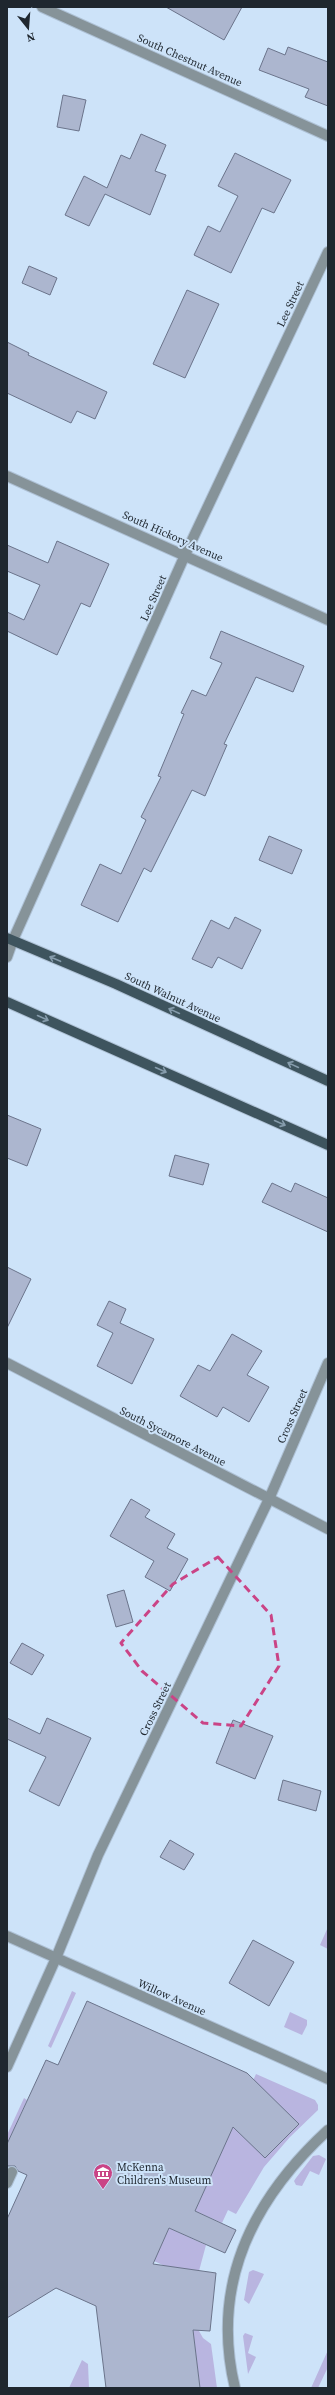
<svg xmlns="http://www.w3.org/2000/svg" width="335" height="2395" font-family="'Source Serif 4',serif">
  <style>
    .green { fill: #b9b5e0 }
    .building { fill: #acb6cf; stroke: #6b748b }
    .lines { fill: none; stroke-linecap: round; stroke-linejoin: round }
    .minor-casing { stroke: #aec1d5; stroke-width: 12 }
    .major-casing { stroke: #aec1d5; stroke-width: 12 }
    .minor { stroke: #869399; stroke-width: 10 }
    .major { stroke: #3e545e; stroke-width: 10 }
    .oneway { stroke: #869cac }
    .marked { fill: none; stroke: #ca4486; stroke-width: 3; stroke-dasharray: 8 5; stroke-linejoin: round }
    .labels { text-anchor: middle; stroke-width: 4; stroke-linejoin: round; paint-order: stroke }
    .street-label { font-size: 11px; fill: #1f272f; stroke: #cde3f9 }
    .poi-label { font-size: 11px; fill: #1f272f; stroke: #cde3f9; text-anchor: start }
  </style>
  <rect width="100%" height="100%" fill="#cde3f9"/>
  <path class="green" d="M328 1927V1949L320 1945Z
    M72 1991 76 1993 51 2048 48 2046Z
    M290 2012 307 2020V2025L302 2035 284 2027Z
    M256 2074 315 2100 318 2105V2110L290 2137 264 2167 236 2214 228 2210 222 2223 195 2211Z
    M24 2098 27 2100 7 2144V2135Z
    M319 2155 326 2159 319 2175 310 2171 302 2186 296 2185 294 2181 296 2178 313 2156Z
    M169 2228 206 2245 199 2271H176L154 2261Z
    M253 2270 264 2274 249 2304 244 2300 249 2272Z
    M191 2317 203 2338 211 2344 217 2388H200Z
    M245 2333 253 2336 248 2353 256 2357 248 2374 243 2336Z
    M328 2350V2367L318 2388H311Z
    M82 2360 88 2364 89 2388H69Z"/>
  <path class="building" d="M166 7H242L224 40Z
    M288 47 328 62V106L305 97 309 89 259 70 268 48 285 55Z
    M63 95 86 100 79 131 57 127Z
    M141 134 166 145 155 171 166 175 150 215 105 194 89 226 65 215 84 176 107 188 121 155 130 159Z
    M235 153 291 180 274 213 262 208 231 273 194 255 208 226 220 232 238 196 218 186Z
    M29 266 57 278 50 295 22 283Z
    M187 290 219 304 185 378 153 364Z
    M7 342 29 353 28 355 107 392 95 419 77 411 71 423 7 393Z
    M57 541 109 564 90 607 81 603 57 655 7 631V612L24 620 40 585 7 571V545L48 563Z
    M221 631 304 666 293 692 256 677 224 744 227 745 205 796 192 790 151 872 144 868 118 922 81 905 100 864 121 874 146 820 141 817 161 777 158 776 184 714 181 713 192 690 206 696 222 663 210 658Z
    M269 836 302 850 292 874 259 860Z
    M235 917 261 930 242 969 218 957 212 968 192 959 211 920 229 929Z
    M7 1115 41 1129 27 1166 7 1158Z
    M175 1155 209 1164 203 1185 169 1176Z
    M272 1183 291 1192 295 1183 328 1198V1232L262 1202Z
    M7 1267 31 1279 7 1328Z
    M109 1301 126 1309 120 1323 154 1339 132 1384 97 1366 113 1333 97 1325Z
    M232 1334 262 1351 247 1375 269 1387 249 1422 223 1407 217 1417 180 1396 198 1365 210 1371Z
    M131 1499 150 1510 145 1517 175 1534 167 1548 188 1559 170 1591 145 1577 154 1561 110 1536Z
    M124 1590 133 1622 116 1627 107 1595Z
    M22 1643 44 1655 32 1675 10 1663Z
    M7 1718 40 1734 47 1718 91 1738 59 1806 29 1791 46 1757 7 1739Z
    M233 1720 273 1736 255 1779 216 1763Z
    M283 1780 321 1791 316 1811 278 1800Z
    M170 1840 194 1854 184 1870 160 1857Z
    M253 1940 294 1962 269 2006 229 1983Z
    M87 2001 247 2073 299 2124 265 2158 233 2127 195 2211 236 2230 225 2253 169 2228 153 2264 216 2273 210 2331 193 2330 200 2388H106L96 2306 56 2288 7 2318V2219L27 2175 18 2171 15 2166H7V2144L46 2060 58 2065Z"/>
  <g class="lines">
    <defs>
      <path id="minor" d="M42 7 328 136
        M7 476 328 620
        M7 957 13 940 185 555 328 252
        M7 1363 328 1529
        M7 1936 328 2079
        M7 2067 56 1958 98 1855 269 1499 328 1363
        M7 2183 12 2172
        M235 2388C210 2284 253 2199 328 2130"/>
      <path id="major" d="M7 938 116 984 328 1081
        M7 1002 328 1145"/>
    </defs>
    <use href="#minor" class="minor-casing"/>
    <use href="#major" class="major-casing"/>
    <use href="#minor" class="minor"/>
    <use href="#major" class="major"/>
  </g>
  <defs><path id="oneway-shaft" d="M-6 0H5M1.5-3L5.5 0L1.5 3" fill="none" stroke-width="1.6" stroke-linecap="round" stroke-linejoin="round"/></defs>
  <g class="oneway">
    <use href="#oneway-shaft" transform="translate(55 959) rotate(-157)"/>
    <use href="#oneway-shaft" transform="translate(174 1011) rotate(-155)"/>
    <use href="#oneway-shaft" transform="translate(43 1018) rotate(24)"/>
    <use href="#oneway-shaft" transform="translate(293 1065) rotate(-155)"/>
    <use href="#oneway-shaft" transform="translate(161 1070) rotate(24)"/>
    <use href="#oneway-shaft" transform="translate(280 1123) rotate(24)"/>
  </g>
  <path class="marked" d="M218 1557 271 1615 279 1666 241 1726 203 1723 142 1671 121 1643 173 1584Z"/>
  <defs>
    <symbol id="museum-pin" viewBox="-11 -11 22 30"><path d="M0 17L-7.5 6A9.5 9.5 0 1 1 7.5 6Z" fill="#ca4486" stroke="#cde3f9"/><path d="M0-6L6-3V-2H-6V-3ZM-5-1h2V3h-2ZM-1-1h2V3h-2ZM3-1h2V3H3ZM-6 4H6V6H-6Z" fill="#fff"/></symbol>
  </defs>
  <g fill-rule="evenodd">
    <use href="#museum-pin" x="92" y="2162" width="22" height="30"/>
  </g>
  <g class="labels">
    <g class="street-label">
      <text transform="translate(190 60) rotate(24)" y="4">South Chestnut Avenue</text>
      <text transform="translate(290 304) rotate(-65)" y="4">Lee Street</text>
      <text transform="translate(173 536) rotate(24)" y="4">South Hickory Avenue</text>
      <text transform="translate(153 598) rotate(-66)" y="4">Lee Street</text>
      <text transform="translate(173 997) rotate(25)" y="4">South Walnut Avenue</text>
      <text transform="translate(292 1416) rotate(-66)" y="4">Cross Street</text>
      <text transform="translate(173 1436) rotate(27)" y="4">South Sycamore Avenue</text>
      <text transform="translate(155 1709) rotate(-64)" y="4">Cross Street</text>
      <text transform="translate(172 1997) rotate(24)" y="4">Willow Avenue</text>
    </g>
    <g class="poi-label">
      <text x="117" y="2171">McKenna<tspan x="117" dy="13">Children's Museum</tspan></text>
    </g>
  </g>
  <rect width="335" height="2395" fill="none" stroke="#1f272f" stroke-width="16"/>
  <g transform="translate(28 28) rotate(163)" stroke="#cde3f9" stroke-width="3" paint-order="stroke">
  <path d="M0-3L7 15L0 10L-7 15Z" fill="#1f272f"/>
  <text y="-6" font-size="11" font-weight="bold" text-anchor="middle" fill="#1f272f">N</text>
  </g>
</svg>
